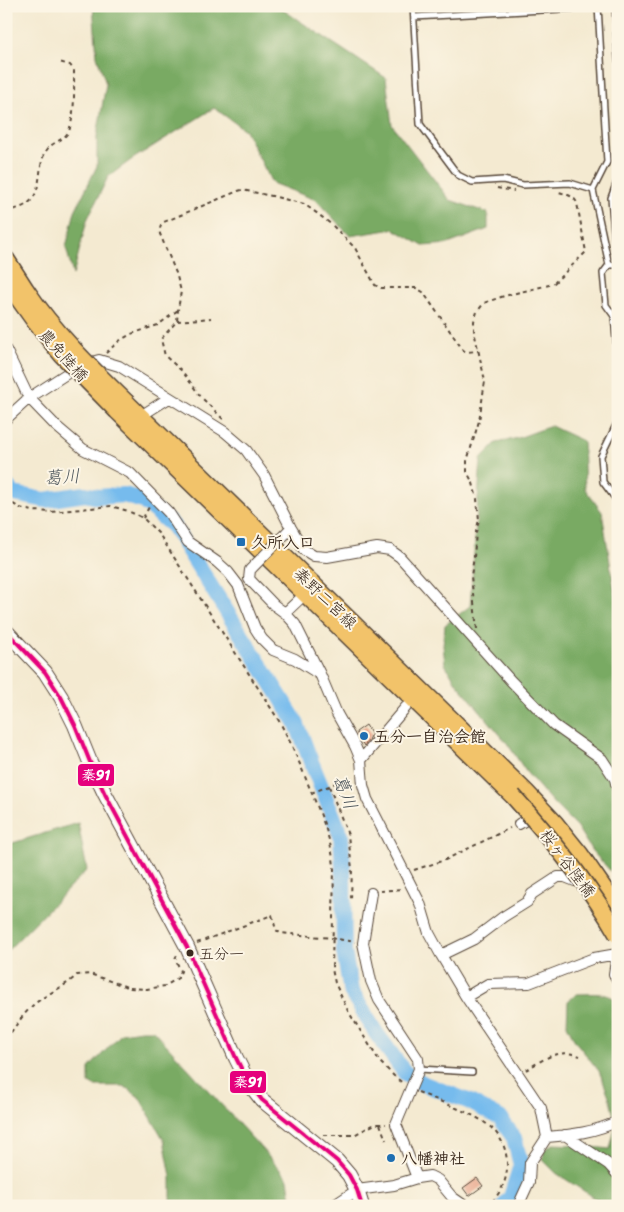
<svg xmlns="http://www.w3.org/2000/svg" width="624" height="1212" font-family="Sriracha,'Klee One',sans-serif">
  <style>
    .forest { fill: #79aa64; stroke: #5a6a41 }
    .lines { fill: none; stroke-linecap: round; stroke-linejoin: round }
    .river { stroke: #76bbed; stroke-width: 16 }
    .building { fill: #eaac92 }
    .service-casing { stroke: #574739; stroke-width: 8 }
    .minor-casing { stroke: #574739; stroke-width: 12 }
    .tertiary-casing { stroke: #574739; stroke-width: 16 }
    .primary-casing { stroke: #574739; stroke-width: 19 }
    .path { stroke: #574739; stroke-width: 2; stroke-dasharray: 4 4; stroke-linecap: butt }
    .service { stroke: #fff; stroke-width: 5 }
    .minor { stroke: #fff; stroke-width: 10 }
    .tertiary { stroke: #fff; stroke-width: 14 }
    .primary { stroke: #f2c36a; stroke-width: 16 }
    .minor-bridge-casing { stroke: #574739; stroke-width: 12; stroke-linecap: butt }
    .primary-bridge-casing { stroke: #574739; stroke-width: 19; stroke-linecap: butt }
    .minor-bridge { stroke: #fff; stroke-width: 10 }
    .primary-bridge { stroke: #f2c36a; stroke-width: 16 }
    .bus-1-casing { stroke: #fcf5e5; stroke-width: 8 }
    .bus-1 { stroke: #e5007d; stroke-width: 4 }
    .poi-dot { fill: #1f6fb2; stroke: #fcf5e5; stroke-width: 2 }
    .bus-dot { fill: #3b2a1e; stroke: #fcf5e5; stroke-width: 2 }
    .labels { text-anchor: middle; stroke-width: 4; stroke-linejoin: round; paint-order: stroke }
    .bus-label { font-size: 15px; fill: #3b2a1e; stroke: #fcf5e5; text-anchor: start }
    .street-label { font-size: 16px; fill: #3b2a1e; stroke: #fcf5e5 }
    .poi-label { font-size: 16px; font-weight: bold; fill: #3b2a1e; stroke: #fcf5e5; text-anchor: start }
    .water-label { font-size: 18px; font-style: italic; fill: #4d565c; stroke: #fcf5e5 }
    .line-badge { stroke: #fcf5e5; stroke-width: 2 }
    .badge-label { font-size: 14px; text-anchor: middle; font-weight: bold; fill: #fff }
  </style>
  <rect width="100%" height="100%" fill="#fcf5e5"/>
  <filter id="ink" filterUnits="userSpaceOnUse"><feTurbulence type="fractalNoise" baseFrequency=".02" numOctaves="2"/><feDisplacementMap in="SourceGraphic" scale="10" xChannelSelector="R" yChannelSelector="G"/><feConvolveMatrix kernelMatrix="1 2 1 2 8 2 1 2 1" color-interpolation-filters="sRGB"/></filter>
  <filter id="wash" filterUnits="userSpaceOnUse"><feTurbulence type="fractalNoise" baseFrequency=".0096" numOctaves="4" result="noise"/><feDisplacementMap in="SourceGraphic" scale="20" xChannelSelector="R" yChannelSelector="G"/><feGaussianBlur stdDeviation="1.12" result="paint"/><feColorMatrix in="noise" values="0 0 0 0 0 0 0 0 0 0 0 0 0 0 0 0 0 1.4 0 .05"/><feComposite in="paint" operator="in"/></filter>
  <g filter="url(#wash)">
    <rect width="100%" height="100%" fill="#f4ead1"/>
    <path class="forest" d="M93 6H277L386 78 392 125 450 200 488 213V229L448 244 423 246 394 229 350 236 316 200 272 183 245 130 214 108 131 160 108 177 87 220 73 275 66 247 75 211 97 166V136L106 84 97 56Z
      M551 426 583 441 585 489 602 512 615 594 618 596V879L592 851 577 827 554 804 527 773 507 743 456 682 445 664 443 645 445 625 470 606 481 459 496 443 518 438Z
      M78 823 87 870 6 952V845Z
      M577 994C593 994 605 991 618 1001V1206H607L556 1173 543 1160 544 1150 553 1144 574 1145 610 1149 616 1124 609 1096 599 1071 575 1041 567 1025 568 1001Z
      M141 1030H153L261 1148 288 1179 292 1206H171V1176L164 1140 139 1097 124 1086H94L89 1083V1068L122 1033Z"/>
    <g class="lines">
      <path class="river" d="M6 485 14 494 45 500 85 494 98 497 124 495 143 501 173 526 296 722 310 759 341 836 343 867 344 952 351 991 376 1033 405 1073 424 1084 468 1101 500 1118 514 1138 521 1165 511 1197 504 1206"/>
    </g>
    <g id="blocks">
      <path class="building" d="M366 725 372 735 369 737 370 739 364 746 356 732Z
        M477 1178 483 1186 469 1196 463 1188Z"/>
    </g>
  </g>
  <g filter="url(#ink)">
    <use href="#blocks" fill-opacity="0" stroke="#574739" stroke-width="1"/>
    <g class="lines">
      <defs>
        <path id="service" d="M413 6 420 124 458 175 472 182 503 180 523 185 570 183 593 190 607 162 598 6
          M615 6 618 60
          M414 17 598 7
          M593 190 609 265
          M617 265 611 198 618 179
          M618 265H609L603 273 606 305 614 316 618 363
          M618 421 601 456 603 482 618 502
          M419 1069 472 1072"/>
        <path id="minor" d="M6 350 29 398 56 426 83 449 130 473 169 513 188 542 217 562 228 572 238 585 255 628 262 639 273 650 295 659 319 674
          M6 419 29 398 80 365 99 360 119 366 225 432 246 450 264 475 291 528 304 550 314 556 327 557 377 548 390 550 400 557 511 681 554 725 602 759 615 779 618 791
          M136 419 169 398
          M274 605 285 613 295 624 320 674 337 714 355 746 361 760 363 785 367 799 420 903 429 933 441 955 466 997 541 1108 547 1137 530 1163 529 1182 518 1206
          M285 613 305 594
          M361 760 406 707
          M519 824 536 814
          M371 893 363 943 371 981 379 1000 418 1059 419 1069 396 1124 417 1178
          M617 954 614 974 618 981
          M441 955 474 939 503 917 527 902 532 894 558 877H565L575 881 578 879V873
          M466 997 488 984 529 983 594 958 617 954
          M565 1135 608 1164 618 1175
          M547 1137C571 1135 596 1132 618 1121
          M333 1206 357 1190 394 1185 417 1178 430 1176 438 1180 452 1197 465 1206"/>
        <path id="tertiary" d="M6 631 45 672 61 697 75 725 90 762 105 794 187 947 236 1058 248 1082 262 1100 337 1161 349 1175 357 1190 362 1206"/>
        <path id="primary" d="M6 259 26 290
          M6 281 16 295
          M127 403 526 792 555 823 580 854 618 909
          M117 411 513 796"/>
      </defs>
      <use href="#service" class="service-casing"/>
      <use href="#minor" class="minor-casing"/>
      <use href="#tertiary" class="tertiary-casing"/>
      <use href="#primary" class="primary-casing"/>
      <path class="path" d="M497 188 514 191
        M6 211C32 207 37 198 40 173 41 166 42 157 46 151 51 142 64 141 69 131 70 129 70 126 71 124 75 106 74 88 74 70L70 65 59 62
        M177 321 211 318
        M106 353 119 341 131 334 158 325 178 310
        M223 419 201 397 182 371 165 356 161 339 177 321 178 310 181 291 176 273 160 234C159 228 161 225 164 222L238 191 242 190 272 196 304 204 318 214 332 225 355 248 375 285 381 288H416L423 292 463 350C467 353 473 351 478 351
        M6 500 20 508 33 511 51 512 111 506 128 511 143 518 159 534 276 716C290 739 300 764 310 789 321 815 331 838 334 866L332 969 335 983 348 1011 380 1062 394 1076 404 1084
        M143 518 149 507
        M477 629 471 576 474 557 476 532 479 520 477 499 473 483 467 472V461L479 421 485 381 474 331V321L477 312 484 303 504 296 553 284 586 252 577 203C574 195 564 194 556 191
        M329 786 348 835 352 869 351 899
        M311 793 329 786 348 777 353 786
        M414 870 445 860 510 828
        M380 891 403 889
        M197 943 272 915 276 930 280 933 332 938 355 942
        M6 1039C16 1026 24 1012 37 1002 50 992 65 987 77 975L90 974 130 988 147 989 165 986 178 978 181 971 175 959 178 953
        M526 1070C544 1059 558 1048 580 1056
        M418 1092C430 1097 442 1102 454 1107 480 1118 505 1129 507 1162 508 1180 501 1193 488 1206
        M380 1124 386 1140
        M324 1135H354L375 1124H386"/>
      <use href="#service" class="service"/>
      <use href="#minor" class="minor"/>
      <use href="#tertiary" class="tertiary"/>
      <use href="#primary" class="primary"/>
      <defs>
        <path id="minor-bridge" d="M274 605 249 579 250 570 289 530"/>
        <path id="primary-bridge" d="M26 290C55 333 90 367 127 403
          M16 295 36 323 62 355 117 411
          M513 796C552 839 589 884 618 935"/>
      </defs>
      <use href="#minor-bridge" class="minor-bridge-casing"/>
      <use href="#primary-bridge" class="primary-bridge-casing"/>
      <use href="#minor-bridge" class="minor-bridge"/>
      <use href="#primary-bridge" class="primary-bridge"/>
      <defs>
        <path id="bus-1" d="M6 631 45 672 61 697 75 725 90 762 105 794 187 947 236 1058 248 1082 262 1100 337 1161 349 1175 357 1190 362 1206"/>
      </defs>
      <use href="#bus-1" class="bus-1-casing"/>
      <use href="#bus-1" class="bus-1"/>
    </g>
  </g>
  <g class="poi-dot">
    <rect x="236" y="537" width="10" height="10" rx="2.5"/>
    <circle cx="364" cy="736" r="5"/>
    <circle cx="391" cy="1158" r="5"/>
  </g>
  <circle class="bus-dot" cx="190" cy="953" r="4.5"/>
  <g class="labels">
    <g class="bus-label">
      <text x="199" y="959">五分一</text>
    </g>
    <g class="street-label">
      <text transform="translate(64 355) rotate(48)" y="6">農免陸橋</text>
      <text transform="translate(326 598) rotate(44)" y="6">秦野二宮線</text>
      <text transform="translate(568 863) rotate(53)" y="6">桜ヶ谷陸橋</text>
    </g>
    <g class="poi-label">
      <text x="251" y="548">久所入口</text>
      <text x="374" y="742">五分一自治会館</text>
      <text x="401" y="1164">八幡神社</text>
    </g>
    <g class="water-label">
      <text transform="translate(62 477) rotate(-4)" y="6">葛川</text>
      <text transform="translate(345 792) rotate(69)" y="6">葛川</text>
    </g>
  </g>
  <g class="line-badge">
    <rect x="77" y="763" width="38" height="24" rx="5" fill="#e5007d"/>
    <rect x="229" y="1070" width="38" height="24" rx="5" fill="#e5007d"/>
  </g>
  <g class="badge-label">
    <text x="96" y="780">秦91</text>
    <text x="248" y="1087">秦91</text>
  </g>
  <rect width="624" height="1212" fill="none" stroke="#fcf5e5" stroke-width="25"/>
</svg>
